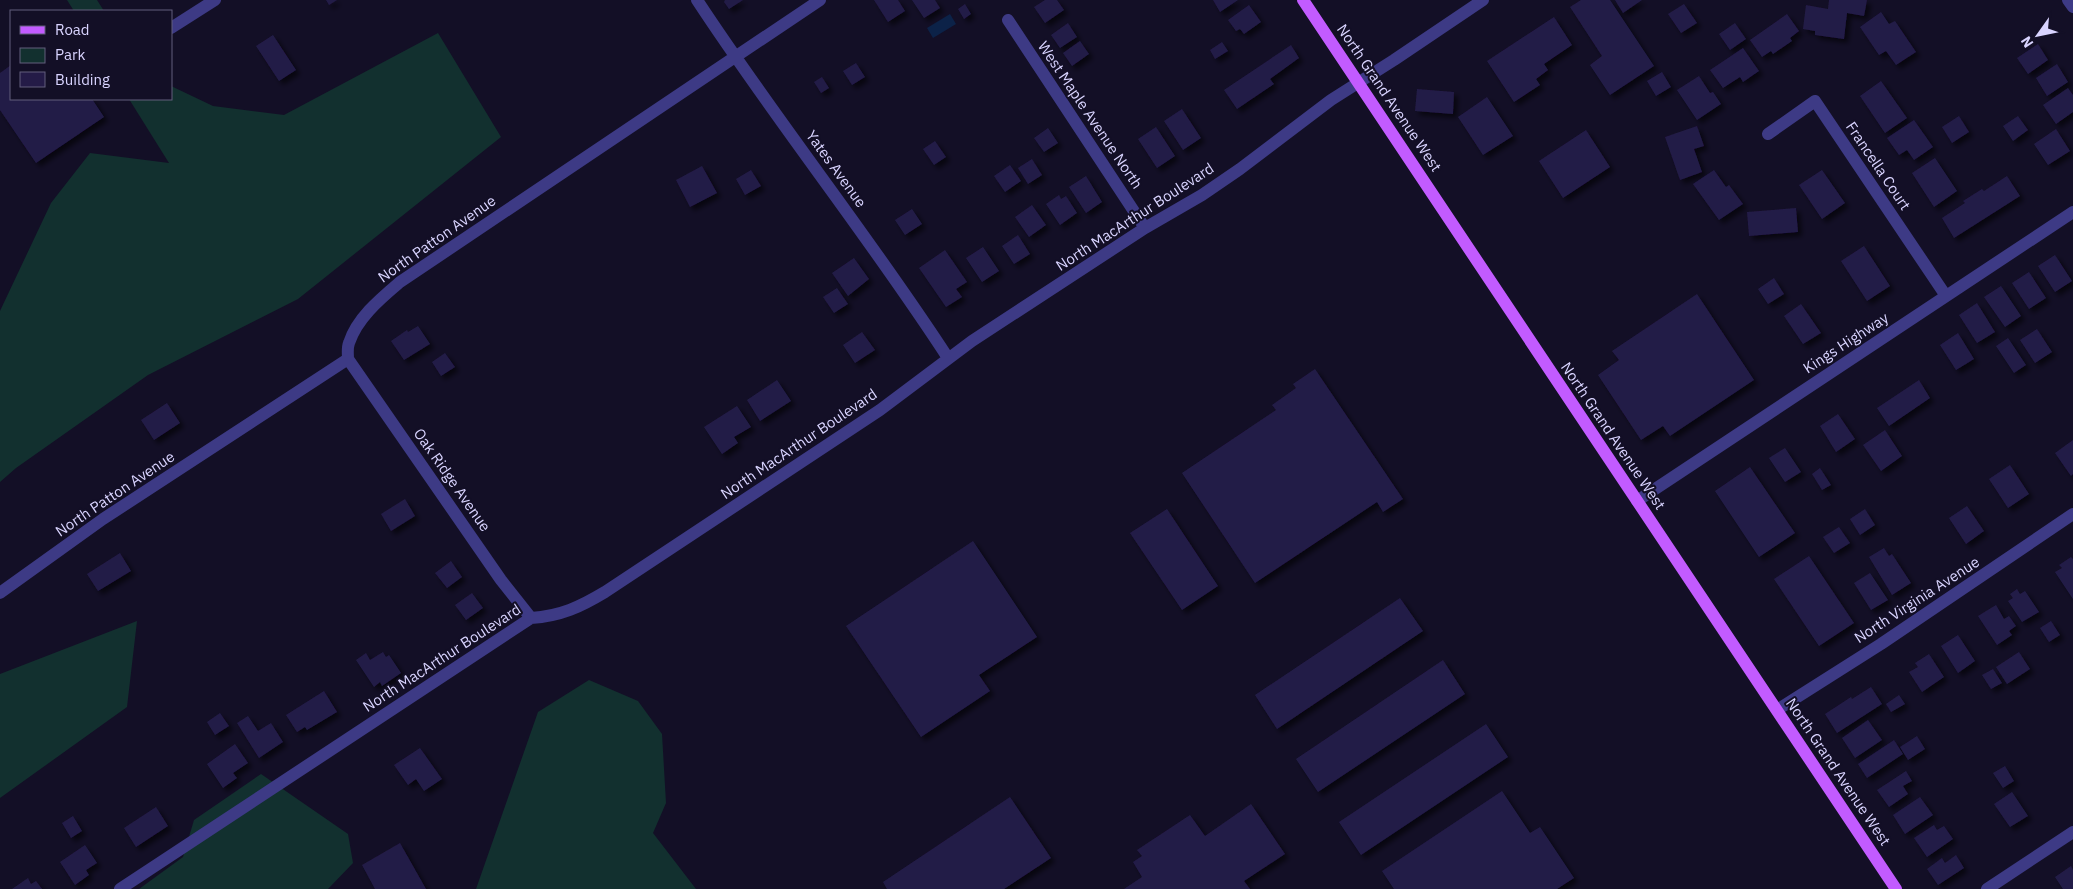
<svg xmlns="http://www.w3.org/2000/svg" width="2073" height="889" font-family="'IBM Plex Sans',sans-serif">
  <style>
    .green { fill: #12302f }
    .water { fill: #0c2248 }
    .building { fill: #241b47; filter: url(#shadow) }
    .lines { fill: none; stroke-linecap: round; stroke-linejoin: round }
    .minor { stroke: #3d3a85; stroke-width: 12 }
    .major { stroke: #c25bff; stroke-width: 12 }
    .labels { text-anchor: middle; stroke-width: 4; stroke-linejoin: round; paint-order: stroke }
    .street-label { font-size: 15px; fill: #d9d4ff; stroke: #130f26 }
  </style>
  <defs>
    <filter id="shadow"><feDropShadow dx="4" dy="4" stdDeviation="2.5" flood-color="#0009"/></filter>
  </defs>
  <rect width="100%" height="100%" fill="#130f26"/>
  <path class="green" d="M67 0H97L104 11H74Z
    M438 33 501 137 298 299 148 375 16 468 0 482V311L51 203 90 153 169 163 129 99H171V86L213 106 284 115Z
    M137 621 127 707 0 798V674Z
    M589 680 638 701 662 734 666 803 653 833 696 889H476L538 712Z
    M261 774 348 834 353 863 328 889H139L183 857 194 820Z"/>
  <path class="water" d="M950 14 956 24 933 38 927 28Z"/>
  <path class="building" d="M326 0H337L329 5Z
    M725 0H743L729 9 724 2Z
    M874 0H898L905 11 888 22Z
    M912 0H935L940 8 924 18Z
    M1045 0H1057L1064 10 1045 23 1034 7Z
    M1213 0H1238L1220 12Z
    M1581 0H1610L1654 66 1610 95 1590 65 1602 56 1570 7Z
    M1615 0H1642L1623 13Z
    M1829 0H1867L1864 16 1847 13 1844 39 1815 35V31L1803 29 1806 5 1828 9Z
    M965 4 971 14 964 19 958 9Z
    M1684 4 1697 23 1681 33 1668 14Z
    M1249 5 1261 22 1244 34 1240 29 1236 31 1228 20Z
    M1881 12 1889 24 1895 21 1916 52 1896 65 1886 51 1879 55 1860 27Z
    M1787 14 1799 31 1790 38 1792 41 1773 54 1771 51 1762 57 1750 40Z
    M1554 17 1572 45 1544 64 1548 70 1536 79 1540 85 1514 102 1487 61Z
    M1068 23 1077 37 1060 48 1051 35Z
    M1735 23 1746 39 1730 50 1719 34Z
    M273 35 296 70 279 81 256 46Z
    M1080 41 1089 54 1072 66 1063 53Z
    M1222 42 1228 51 1215 59 1210 50Z
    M2038 44 2048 60 2028 74 2017 58Z
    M1291 45 1299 58 1270 79 1274 84 1237 109 1224 90Z
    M1743 48 1759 71 1743 82 1740 77 1723 88 1710 70Z
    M856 63 865 77 852 85 843 71Z
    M2057 64 2068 82 2047 96 2036 78Z
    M11 65V99H92L104 117 36 163 0 110V73Z
    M1662 72 1671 87 1656 96 1647 81Z
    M1699 76 1710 93 1713 92 1721 104 1697 120 1677 90Z
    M822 77 829 88 821 93 814 82Z
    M1881 81 1907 118 1885 133 1860 96Z
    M2068 88 2073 95V112L2056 124 2043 105Z
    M1417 89 1454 92 1453 114 1415 111Z
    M1487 97 1513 136 1483 155 1458 117Z
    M1182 109 1201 138 1183 150 1164 121Z
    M1959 116 1969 132 1952 143 1942 127Z
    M2018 116 2028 130 2013 141 2003 126Z
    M1914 120 1933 147 1914 160 1907 150 1899 155 1887 138Z
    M1697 126 1704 146 1694 149 1702 172 1680 180 1665 137Z
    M1156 127 1175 156 1157 168 1138 139Z
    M1048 128 1058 143 1044 152 1034 138Z
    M2056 129 2070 151 2048 165 2034 144Z
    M1586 130 1610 167 1563 198 1539 161Z
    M935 141 946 157 934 165 923 149Z
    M1935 158 1957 191 1934 207 1912 173Z
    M1032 159 1042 175 1028 184 1018 168Z
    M1010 165 1021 181 1005 192 994 176Z
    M702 166 717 193 690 207 676 180Z
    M751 170 761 186 745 195 736 179Z
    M1714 170 1726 187 1729 185 1743 204 1719 220 1693 184Z
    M1822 170 1845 203 1822 219 1799 185Z
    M1086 176 1102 202 1086 213 1069 187Z
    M2007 176 2020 196 1954 238 1942 218 1965 203 1963 201 1982 189 1984 191Z
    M1059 195 1061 199 1066 196 1077 213 1060 225 1046 204Z
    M1032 205 1046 225 1029 237 1015 217Z
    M1796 208 1798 232 1749 236 1747 212Z
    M912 209 922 224 905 235 895 220Z
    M1018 235 1030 254 1014 264 1002 246Z
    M1864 246 1890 286 1867 301 1841 261Z
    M983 247 999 271 982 282 966 258Z
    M945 250 967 282 956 289 962 297 946 307 919 268Z
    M2055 255 2072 281 2055 292 2038 266Z
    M854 258 869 279 848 296 832 273Z
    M2029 272 2046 298 2029 309 2012 283Z
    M1774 278 1784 294 1768 304 1758 289Z
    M2001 286 2021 316 2005 327 1984 297Z
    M837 288 848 304 834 313 823 297Z
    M1697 294 1754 380 1670 436 1663 426 1641 440 1598 375 1619 360 1612 351Z
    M1977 303 1995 332 1977 343 1959 315Z
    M1801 304 1821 333 1803 344 1784 316Z
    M418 326 430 344 404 360 391 341 407 330 408 332Z
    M2037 329 2052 352 2035 363 2020 340Z
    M862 332 875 350 855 363 843 345Z
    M1958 333 1974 359 1956 370 1940 345Z
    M2008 338 2026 365 2014 373 1996 346Z
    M445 353 455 367 441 376 432 362Z
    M1315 369 1403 499 1383 512 1377 502 1255 583 1182 473 1276 410 1272 405 1296 388 1293 384Z
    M777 380 791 401 760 421 747 400Z
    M1919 380 1930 398 1889 426 1877 408Z
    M167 403 180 423 154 440 141 420Z
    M737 406 751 427 734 437 738 443 722 454 704 427Z
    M1838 414 1855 439 1836 452 1820 426Z
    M1885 430 1902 456 1881 471 1863 445Z
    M2073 440V474L2071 476 2055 453Z
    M1785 448 1801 472 1785 482 1769 458Z
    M2010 465 2029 494 2008 508 1989 479Z
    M1750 467 1795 533 1759 557 1715 491Z
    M1820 468 1831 485 1822 490 1812 474Z
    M405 499 415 516 391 531 381 514Z
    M1967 506 1984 531 1966 544 1949 518Z
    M1167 509 1218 586 1182 610 1130 533Z
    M1865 509 1875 525 1860 535 1850 519Z
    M1839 527 1850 543 1834 553 1823 537Z
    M973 541 1037 637 979 675 990 691 921 737 846 626Z
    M1884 548 1889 556 1892 554 1911 583 1892 595 1869 557Z
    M120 553 131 571 98 591 87 574Z
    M1809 556 1854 623 1819 646 1774 579Z
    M2071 557 2073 559V599L2055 572 2062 568 2059 565Z
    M451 561 462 577 447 588 435 573Z
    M1870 573 1888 600 1871 610 1854 583Z
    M2017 589 2020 594 2025 591 2039 612 2022 622 2008 601 2013 598 2010 594Z
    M472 593 483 608 466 620 455 605Z
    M1400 598 1423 631 1277 729 1255 695Z
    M1996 605 2004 619 2009 616 2016 626 2009 631 2012 635 1997 645 1978 616Z
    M2051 621 2060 635 2049 642 2040 628Z
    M1958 635 1975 661 1958 673 1941 646Z
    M383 652 386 657 389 655 401 673 382 686 380 682 374 687 356 660 366 653 370 660Z
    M2019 652 2030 669 2007 684 1996 667Z
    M1929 654 1944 677 1922 692 1909 672 1918 667 1915 663Z
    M1443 660 1465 694 1318 792 1296 759Z
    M1993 669 2002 683 1991 689 1982 675Z
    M1871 687 1882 704 1837 733 1825 714 1851 697 1852 699Z
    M324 691 337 712 307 730 305 727 297 732 286 715Z
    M1899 695 1905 704 1891 712 1886 704Z
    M220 713 229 726 215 735 207 722Z
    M248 716 258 731 271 723 283 742 259 758 237 723Z
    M1868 720 1882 740 1855 758 1842 738Z
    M1486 724 1508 757 1361 855 1339 822Z
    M1917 736 1925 749 1908 760 1900 747Z
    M1894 740 1903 754 1867 778 1858 764Z
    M235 744 248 763 233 773 237 778 223 788 207 764Z
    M420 748 442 779 424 791 416 779 408 785 394 765Z
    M2005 766 2014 781 2003 788 1993 773Z
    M1906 771 1912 781 1903 786 1908 794 1889 807 1877 790Z
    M1502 791 1530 833 1540 827 1574 878 1557 889H1394L1382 871Z
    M2012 792 2028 816 2010 827 1994 804Z
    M1010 797 1051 858 1004 889H887L883 882Z
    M1920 797 1933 815 1905 834 1893 815Z
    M1251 804 1285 854 1244 881 1250 889H1124L1142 877 1133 862 1142 856 1137 850 1190 815 1205 836Z
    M156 807 168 826 136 847 124 828Z
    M73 816 82 831 71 838 62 823Z
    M1934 825 1937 830 1944 826 1953 839 1927 857 1914 838Z
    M400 843 426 889H375L362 865Z
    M85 845 97 863 86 870 89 875 75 885 60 862Z
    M1956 855 1964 868 1938 885 1927 869 1942 858 1945 863Z
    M2071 866 2073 870V889H2063L2055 877Z
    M28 878 31 884 36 881 42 889H12Z"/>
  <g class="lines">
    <path class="minor" d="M697 0C777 122 869 236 948 358
      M2068 0 2073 7
      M1008 20 1145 228
      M171 28 215 0
      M1768 134 1815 101 1946 296
      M348 359 501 580 531 618
      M1637 501 2073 212
      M0 593 103 519 348 359C348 354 347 348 349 343 357 318 380 299 400 282L820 0
      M1777 710 1881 644 2073 514
      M120 889 531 618C561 616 580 607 605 592L880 410 972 341 1145 228 1202 195 1240 169 1331 100 1394 60 1483 0
      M1987 889 2073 832"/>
    <path class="major" d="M1303 0 1896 889"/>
  </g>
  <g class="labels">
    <g class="street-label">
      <text transform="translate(1389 98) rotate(56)" y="5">North Grand Avenue West</text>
      <text transform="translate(1090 115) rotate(56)" y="5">West Maple Avenue North</text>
      <text transform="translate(1878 166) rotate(56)" y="5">Francella Court</text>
      <text transform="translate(836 169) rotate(54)" y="5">Yates Avenue</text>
      <text transform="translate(1135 217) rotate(-33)" y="5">North MacArthur Boulevard</text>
      <text transform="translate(437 239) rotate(-35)" y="5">North Patton Avenue</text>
      <text transform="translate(1846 343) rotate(-33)" y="5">Kings Highway</text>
      <text transform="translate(1613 436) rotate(56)" y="5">North Grand Avenue West</text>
      <text transform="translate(799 444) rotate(-34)" y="5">North MacArthur Boulevard</text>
      <text transform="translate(452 480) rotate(55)" y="5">Oak Ridge Avenue</text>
      <text transform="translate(115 494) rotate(-34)" y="5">North Patton Avenue</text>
      <text transform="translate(1917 600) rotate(-33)" y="5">North Virginia Avenue</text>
      <text transform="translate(442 658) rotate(-33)" y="5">North MacArthur Boulevard</text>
      <text transform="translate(1838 772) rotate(56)" y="5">North Grand Avenue West</text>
    </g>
  </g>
  <rect x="10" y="10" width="162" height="90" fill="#130f26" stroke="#625e7d"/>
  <rect x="20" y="26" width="25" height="8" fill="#c25bff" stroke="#625e7d"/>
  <text x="55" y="35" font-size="15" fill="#d9d4ff">Road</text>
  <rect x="20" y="48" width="25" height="15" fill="#12302f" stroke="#625e7d"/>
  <text x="55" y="60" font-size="15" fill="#d9d4ff">Park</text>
  <rect x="20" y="72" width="25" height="15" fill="#241b47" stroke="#625e7d"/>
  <text x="55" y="85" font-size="15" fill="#d9d4ff">Building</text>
  <g transform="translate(2038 35) rotate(237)" stroke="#130f26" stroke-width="4" paint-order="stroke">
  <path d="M0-4L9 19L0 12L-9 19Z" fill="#d9d4ff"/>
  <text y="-8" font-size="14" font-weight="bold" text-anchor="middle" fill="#d9d4ff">N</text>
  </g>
</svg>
